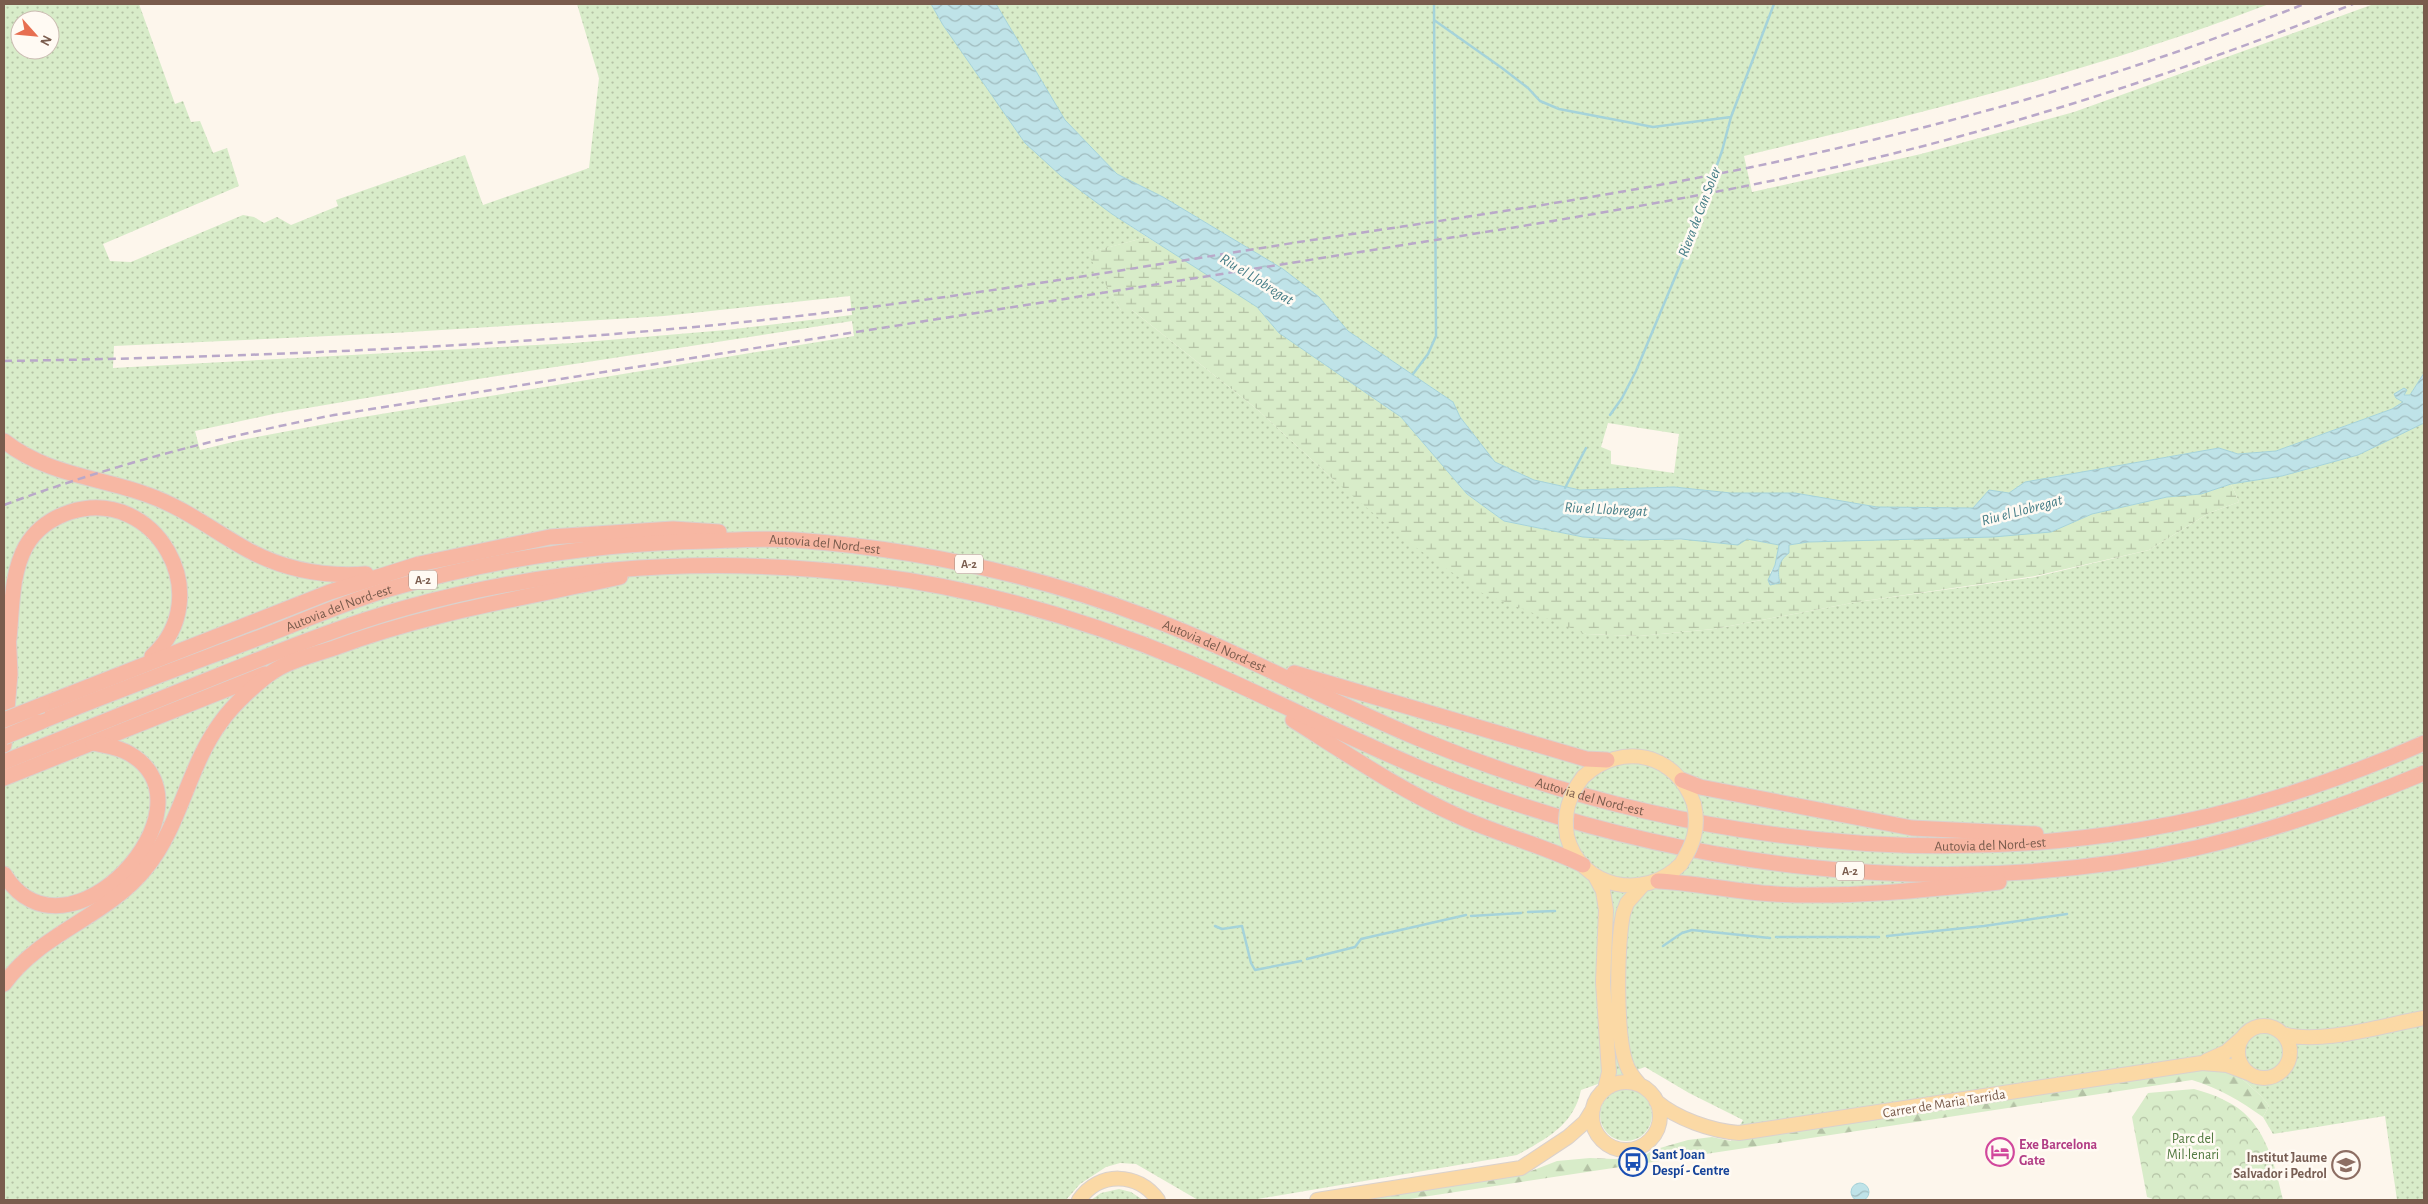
<svg xmlns="http://www.w3.org/2000/svg" width="2428" height="1204" font-family="'Alegreya Sans',sans-serif">
  <style>
    .grass { fill: url(#grass-dots); fill-rule: evenodd }
    .forest { fill: url(#forest-firs) }
    .wetland { fill: url(#wetland-marsh) }
    .park { fill: url(#park-crowns) }
    .water { fill: url(#water-waves); stroke: #a5d3da }
    .lines { fill: none; stroke-linecap: round; stroke-linejoin: round }
    .stream { stroke: #a5d3da; stroke-width: 2.5 }
    .major-casing { stroke: #dad1cd; stroke-width: 16 }
    .highway-casing { stroke: #dad1cd; stroke-width: 17 }
    .major { stroke: #fbd9a5; stroke-width: 14 }
    .highway { stroke: #f7b7a3; stroke-width: 15 }
    .rail { stroke: #b9a8c9; stroke-width: 2.5; stroke-dasharray: 8 5; stroke-linecap: butt }
    .major-bridge-casing { stroke: #dad1cd; stroke-width: 16; stroke-linecap: butt }
    .highway-bridge-casing { stroke: #dad1cd; stroke-width: 17; stroke-linecap: butt }
    .major-bridge { stroke: #fbd9a5; stroke-width: 14 }
    .highway-bridge { stroke: #f7b7a3; stroke-width: 15 }
    .labels { text-anchor: middle; stroke-width: 5; stroke-linejoin: round; paint-order: stroke }
    .shield { fill: #fffaf3; stroke: #a28b7f; stroke-width: 1 }
    .shield-label { font-size: 12px; font-weight: bold; fill: #7a5c4d }
    .street-label { font-size: 14px; fill: #7a5c4d; stroke: #fffaf3 }
    .park-label { font-size: 14px; fill: #537a41; stroke: #fffaf3 }
    .hotel-label { font-size: 14px; font-weight: bold; fill: #b23c85; stroke: #fffaf3; text-anchor: start }
    .transit-label { font-size: 14px; font-weight: bold; fill: #164399; stroke: #fffaf3; text-anchor: start }
    .education-label { font-size: 14px; font-weight: bold; fill: #785e54; stroke: #fffaf3; text-anchor: end }
    .water-label { font-size: 15px; font-style: italic; fill: #437c86; stroke: #fffaf3 }
  </style>
  <defs>
    <pattern id="grass-dots" width="8" height="8" patternUnits="userSpaceOnUse" patternTransform="scale(1.25)"><rect width="8" height="8" fill="#d8ecc9"/><path d="M2 2h.1M6 6h.1" fill="none" stroke="#b4c2a5" stroke-width="1.8" stroke-linecap="round"/></pattern>
    <pattern id="forest-firs" width="22" height="20" patternUnits="userSpaceOnUse" patternTransform="scale(1.25)"><rect width="22" height="20" fill="#d8ecc9"/><path d="M5 1l3.5 6h-7zM16 11l3.5 6h-7z" fill="#b4c2a5"/></pattern>
    <pattern id="wetland-marsh" width="20" height="14" patternUnits="userSpaceOnUse" patternTransform="scale(1.25)"><rect width="20" height="14" fill="#d8ecc9"/><path d="M1 5h8M5 5V1M11 12h8M15 12V8" fill="none" stroke="#b4c2a5"/></pattern>
    <pattern id="park-crowns" width="20" height="18" patternUnits="userSpaceOnUse" patternTransform="scale(1.25)"><rect width="20" height="18" fill="#d8ecc9"/><path d="M2 6a3 3 0 1 1 6 0M12 15a3 3 0 1 1 6 0" fill="none" stroke="#b4c2a5"/></pattern>
    <pattern id="water-waves" width="16" height="10" patternUnits="userSpaceOnUse" patternTransform="scale(1.25)"><rect width="16" height="10" fill="#bfe3e8"/><path d="M0 5q4-4 8 0t8 0" fill="none" stroke="#a0bbbe"/></pattern>
  </defs>
  <rect width="100%" height="100%" fill="#fdf6ec"/>
  <path class="grass" d="M4 4H139L175 104 183 101 191 122 200 121 213 153 227 148 239 186 103 244 110 261 131 262 243 215 254 217 264 223 277 217 291 225 338 206 336 200 465 155 483 205 589 168 599 78 577 4H931L943 25 1025 143 1061 176 1112 214 1147 237 1088 253 1121 310H1132L1258 410 1335 481 1586 634 1639 636 1714 629 1857 602 2035 577 2149 550 2209 513 2239 502 2231 484 2282 476 2358 455 2424 423V1200H2397L2385 1116 2273 1134 2263 1117 2269 1106C2259 1091 2245 1084 2234 1070L2128 1081 1731 1141 1743 1120 1689 1093 1645 1067 1581 1090C1574 1125 1546 1139 1517 1155L1252 1200H1198L1136 1164 1120 1163 1106 1167 1080 1184 1066 1200H4ZM20 20H50V50H20ZM850 296 852 315 726 330 573 343 113 368 114 346 393 333 664 316ZM852 321 854 336 357 418 241 440 200 450 195 431 278 413 478 379Z
    M996 4H2269C2098 70 1922 113 1744 156L1752 192 1921 154 2074 112 2374 4H2424V373L2410 395 2394 394 2404 402 2392 409 2276 451 2238 454 2219 448 2025 482 2009 493 1989 490 1973 508 1877 507 1795 493H1731L1674 487 1580 490 1534 480 1495 462 1460 417 1453 402 1348 331 1319 297 1283 269 1163 197 1117 174 1065 120ZM1608 423 1679 434 1674 473 1611 464V451L1601 447Z
    M1600 1115a26 26 0 1 1 52 0a26 26 0 1 1-52 0Z
    M1119 1189 1131 1192 1143 1200H1091L1101 1193Z"/>
  <path class="forest" d="M2216 1067 2234 1070C2245 1084 2259 1091 2269 1106L2263 1117C2240 1101 2219 1088 2192 1080L1403 1200H1354L1521 1175 1557 1161 1590 1158 1638 1160 1653 1150 1688 1140 1712 1137 1731 1141Z"/>
  <path class="wetland" d="M1147 237 1227 286 1257 307 1279 333 1401 417 1467 494 1504 521 1583 537 1629 540 1747 539 1779 545 1775 565 1770 573 1780 583C1777 570 1778 561 1789 552V545L1808 542 2051 532 2092 514 2167 497 2201 494 2231 484 2239 502 2209 513 2149 550 2035 576 1857 602 1714 629 1639 636 1586 634 1482 593 1405 540 1335 481 1258 410 1132 310H1121L1087 253Z"/>
  <path class="park" d="M2194 1089C2204 1092 2215 1095 2224 1100 2264 1118 2274 1161 2283 1200H2156L2147 1197 2132 1117 2148 1093Z"/>
  <path class="water" d="M931 4H996L1065 120 1117 174 1163 197 1283 269 1319 297 1348 331 1453 402 1460 417 1495 462 1534 480 1580 490 1674 487 1731 493H1795L1877 507 1973 508 1989 490 2009 493 2025 482 2219 448 2238 454 2276 451 2392 409 2403 402 2396 398 2394 394 2404 388 2407 390 2404 395H2410L2424 373V423L2358 455 2282 476 2231 484 2201 494 2167 497 2092 514 2051 532 1993 537 1808 542 1789 545V553C1778 561 1777 571 1780 583L1770 585 1768 580 1775 565 1779 545 1747 539 1738 545 1681 539 1629 540 1583 537 1504 521 1467 494 1401 417 1279 333 1257 307 1112 214 1061 176 1025 143 943 25Z
    M1851 1192a9 9 0 1 1 18 0a9 9 0 1 1-18 0Z"/>
  <g class="lines">
    <path class="stream" d="M1434 20 1502 68 1528 88 1540 101 1559 109 1653 127 1731 117
      M1413 374 1428 354 1436 336 1434 4
      M1610 415 1622 398 1636 371 1686 251 1722 151 1731 117 1774 4
      M1565 488 1586 448
      M1528 912 1555 911
      M1471 916 1521 913
      M1215 926 1222 929 1242 926 1251 963 1255 970 1301 961
      M1887 936 1984 926 2067 914
      M1776 937H1879
      M1663 946 1682 933 1692 930 1770 938
      M1307 959 1355 947 1361 939 1466 915"/>
    <defs>
      <path id="major" d="M1583 777C1622 741 1676 753 1694 804
        M1567 836C1580 889 1645 901 1681 864
        M1595 876 1603 891 1606 910 1603 982 1609 1072 1605 1089
        M2238 1052a26 26 0 1 1 52 0a26 26 0 1 1-52 0Z
        M2283 1034C2321 1045 2384 1025 2424 1018
        M2206 1061 2226 1052 2242 1038
        M1592 1116a34 34 0 1 1 68 0a34 34 0 1 1-68 0Z
        M1640 1085C1635 1079 1630 1074 1627 1066 1615 1036 1617 947 1623 914L1627 903 1642 886
        M1656 1101C1677 1119 1712 1131 1739 1133L2202 1063 2227 1065 2248 1073
        M1079 1200C1099 1171 1138 1172 1158 1200
        M1317 1200 1521 1168 1568 1137 1585 1122 1593 1109"/>
      <g id="highway">
        <path d="M4 441C47 475 99 477 148 495 185 508 215 532 248 550 285 570 324 577 366 574"/>
        <path d="M9 639C12 609 11 573 26 546 36 529 52 518 70 512 156 485 218 597 152 656"/>
        <path d="M1294 673 1586 759 1607 760"/>
        <path d="M42 705 330 592 419 564 550 537 673 529 719 532"/>
        <path d="M1293 720C1347 754 1400 790 1458 816 1499 835 1543 845 1583 865"/>
        <path id="s1" d="M40 722C113 692 187 665 261 637 303 621 346 602 389 589 493 559 600 543 708 541 737 540 767 538 795 540 916 549 1034 574 1147 617 1240 652 1328 701 1420 739 1646 832 1897 870 2139 830 2238 814 2333 783 2424 743"/>
        <path d="M4 745 10 674 8 629"/>
        <path d="M4 762C74 734 145 705 215 677 278 652 340 626 405 608 556 566 714 556 869 575 978 588 1084 619 1185 661 1267 696 1345 737 1427 771 1668 868 1941 904 2196 848 2275 830 2350 804 2424 773"/>
        <path d="M4 778 265 674"/>
        <path d="M1682 780 1700 787 1912 828 2036 834"/>
        <path d="M4 874C66 975 221 807 130 754 119 747 106 746 93 743"/>
        <path d="M1658 881C1697 883 1736 892 1775 894 1849 898 1925 890 1999 882"/>
        <path d="M4 984C40 933 107 917 146 868 181 825 188 766 221 722 232 706 262 677 279 668 295 659 316 654 334 648 427 613 524 598 620 577"/>
      </g>
    </defs>
    <use href="#major" class="major-casing"/>
    <use href="#highway" class="highway-casing"/>
    <use href="#major" class="major"/>
    <use href="#highway" class="highway"/>
    <path class="rail" d="M4 361C253 357 506 347 754 321 941 301 1127 269 1312 240 1459 218 1607 197 1752 167 1939 128 2127 76 2304 4
      M4 505C111 465 221 437 334 415L1517 227C1666 202 1815 176 1961 136 2094 100 2225 55 2353 4"/>
    <defs>
      <path id="major-bridge" d="M1567 836C1563 813 1569 795 1583 777
        M1681 864C1694 844 1699 827 1694 804"/>
      <path id="highway-bridge" d="M4 720 42 705
        M4 737 40 722"/>
    </defs>
    <use href="#major-bridge" class="major-bridge-casing"/>
    <use href="#highway-bridge" class="highway-bridge-casing"/>
    <use href="#major-bridge" class="major-bridge"/>
    <use href="#highway-bridge" class="highway-bridge"/>
  </g>
  <defs>
    <symbol id="hotel-ring" viewBox="-11 -11 22 22"><circle r="9.5" fill="#fffaf3" stroke="#d1479c" stroke-width="1.5"/><path d="M-6-4.5h1.5V1H6V5H4.5V3h-9V5H-6ZM-4 0a1.8 1.8 0 1 1 3.6 0ZM.5 0V-2.5h3Q6-2.5 6 0Z" fill="#d1479c"/></symbol>
    <symbol id="bus-ring" viewBox="-11 -11 22 22"><circle r="9.5" fill="#fffaf3" stroke="#1a4fb4" stroke-width="1.5"/><path d="M-5-6H5V4H4V6H2V4H-2V6H-4V4H-5ZM-3.5-4V0h7V-4ZM-3.5 1.2v1.5H-2V1.2ZM2 1.2v1.5H3.5V1.2Z" fill="#1a4fb4"/></symbol>
    <symbol id="school-ring" viewBox="-11 -11 22 22"><circle r="9.5" fill="#fffaf3" stroke="#8d6e63" stroke-width="1.5"/><path d="M0-5L7-2L0 1L-7-2ZM-4 1L0 2.5L4 1V4Q0 6-4 4Z" fill="#8d6e63"/></symbol>
  </defs>
  <g fill-rule="evenodd">
    <use href="#hotel-ring" x="1984" y="1136" width="32" height="32"/>
    <use href="#bus-ring" x="1617" y="1146" width="32" height="32"/>
    <use href="#school-ring" x="2330" y="1149" width="32" height="32"/>
  </g>
  <g class="labels">
    <g class="shield">
      <rect x="955" y="554.5" width="28" height="19" rx="4"/>
      <rect x="409" y="570.5" width="28" height="19" rx="4"/>
      <rect x="1836" y="861.5" width="28" height="19" rx="4"/>
    </g>
    <g class="shield-label">
      <text x="969" y="568">A-2</text>
      <text x="423" y="584">A-2</text>
      <text x="1850" y="875">A-2</text>
    </g>
    <g class="street-label">
      <text dy="5" stroke="none"><textPath href="#s1" startOffset="814">Autovia del Nord-est</textPath></text>
      <text dy="5" stroke="none"><textPath href="#s1" startOffset="320">Autovia del Nord-est</textPath></text>
      <text dy="5" stroke="none"><textPath href="#s1" startOffset="1219">Autovia del Nord-est</textPath></text>
      <text dy="5" stroke="none"><textPath href="#s1" startOffset="1624">Autovia del Nord-est</textPath></text>
      <text dy="5" stroke="none"><textPath href="#s1" startOffset="2029">Autovia del Nord-est</textPath></text>
      <text transform="translate(1944 1103) rotate(-9)" y="5">Carrer de Maria Tarrida</text>
    </g>
    <g class="park-label">
      <text x="2193" y="1143">Parc del<tspan x="2193" dy="16">Mil·lenari</tspan></text>
    </g>
    <g class="hotel-label">
      <text x="2019" y="1149">Exe Barcelona<tspan x="2019" dy="16">Gate</tspan></text>
    </g>
    <g class="transit-label">
      <text x="1652" y="1159">Sant Joan<tspan x="1652" dy="16">Despí - Centre</tspan></text>
    </g>
    <g class="education-label">
      <text x="2327" y="1162">Institut Jaume<tspan x="2327" dy="16">Salvador i Pedrol</tspan></text>
    </g>
    <g class="water-label">
      <text transform="translate(1699 212) rotate(-69)" y="5">Riera de Can Soler</text>
      <text transform="translate(1257 279) rotate(32)" y="5">Riu el Llobregat</text>
      <text transform="translate(1606 509) rotate(3)" y="5">Riu el Llobregat</text>
      <text transform="translate(2022 510) rotate(-15)" y="5">Riu el Llobregat</text>
    </g>
  </g>
  <rect width="2428" height="1204" fill="none" stroke="#7a5c4d" stroke-width="10"/>
  <g transform="translate(35 35) rotate(117)"><circle r="24" fill="#fffaf3" stroke="#cabbb1"/>
  <path d="M0-4L9 19L0 12L-9 19Z" fill="#e76f51"/>
  <text y="-8" font-size="14" font-weight="bold" text-anchor="middle" fill="#7a5c4d">N</text>
  </g>
</svg>
